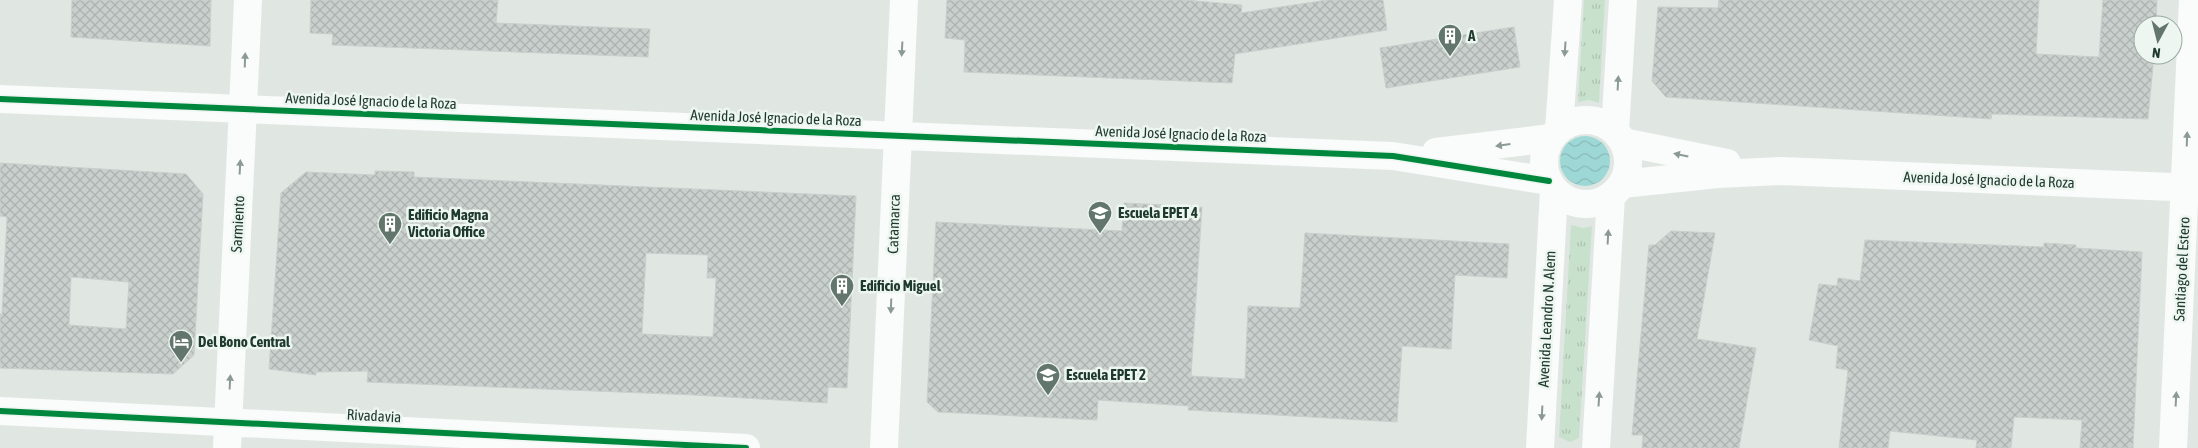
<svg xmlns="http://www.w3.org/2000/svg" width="2198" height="448" font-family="'Asap Condensed',sans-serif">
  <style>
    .grass { fill: url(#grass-tufts) }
    .water { fill: url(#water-waves) }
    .building { fill: url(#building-cross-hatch); stroke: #c9cfcc; fill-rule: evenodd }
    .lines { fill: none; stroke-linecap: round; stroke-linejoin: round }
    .minor { stroke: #fafbfb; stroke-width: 28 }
    .cycleway-casing { stroke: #edf6f0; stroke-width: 9 }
    .cycleway { stroke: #00873e; stroke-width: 6 }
    .oneway { fill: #8c9a94 }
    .labels { text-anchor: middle; stroke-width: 5; stroke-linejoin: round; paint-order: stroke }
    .poi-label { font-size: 15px; font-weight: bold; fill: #1e392e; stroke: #edf6f0; text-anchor: start }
    .street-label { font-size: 15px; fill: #1e392e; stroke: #edf6f0 }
  </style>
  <defs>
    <pattern id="grass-tufts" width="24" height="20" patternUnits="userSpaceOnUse" patternTransform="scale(1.25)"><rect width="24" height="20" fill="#c8e1cc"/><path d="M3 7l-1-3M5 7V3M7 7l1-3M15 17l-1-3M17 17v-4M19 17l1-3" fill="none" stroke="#abc2b0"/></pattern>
    <pattern id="water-waves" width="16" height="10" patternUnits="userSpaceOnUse" patternTransform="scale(1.25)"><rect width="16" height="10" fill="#9ed8d6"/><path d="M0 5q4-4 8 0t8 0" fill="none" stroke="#88bab8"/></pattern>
    <pattern id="building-cross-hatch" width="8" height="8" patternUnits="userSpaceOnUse" patternTransform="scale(1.25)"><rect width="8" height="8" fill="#c9cfcc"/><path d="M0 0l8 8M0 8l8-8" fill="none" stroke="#acb2b0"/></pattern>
  </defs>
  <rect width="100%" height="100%" fill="#e0e7e3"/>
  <path class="grass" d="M1584 0H1605L1599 103 1589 100 1578 102Z
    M1571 225 1583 228 1592 226 1579 438 1570 442 1559 437Z"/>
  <path class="water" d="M1560 161a25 25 0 1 1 50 0a25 25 0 1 1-50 0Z"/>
  <path class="building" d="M72 0H211L210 46 71 37Z
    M311 0H498L496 23 650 29 648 57 332 45 333 34 310 33Z
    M947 0H1185L1242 5 1241 13 1327 0H1383L1387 30 1235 54 1232 83 964 72 965 40 945 38Z
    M1719 0H2039L2036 54 2099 57 2103 0H2157L2156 25H2143V55H2154L2148 119 1992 114 1991 119 1666 97 1652 81 1658 7 1718 8Z
    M1514 27 1520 67 1386 88 1380 48Z
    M0 163 186 174 203 194 194 355 173 374 0 368V314H2L7 217 0 216ZM71 277 129 282 126 329 69 325Z
    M375 171 414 172V177L856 196 847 388 828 387 827 403 694 395 367 382 368 371 316 372V375L269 369 281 193 306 172 375 175ZM646 253 708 255 707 278H716L713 337 642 334Z
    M1124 203 1202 207 1191 376 1245 379 1248 306 1300 308 1305 233 1509 244 1507 278 1455 275 1451 349 1402 346 1397 422 1188 410 1189 406 1098 400 1097 420 938 412 927 402 936 222 1122 231Z
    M1671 231 1715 233 1697 339 1756 348 1739 448H1642L1643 435H1632L1649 245H1655Z
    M1865 240 2044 247V243L2076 245V248L2142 252 2133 448H2080L2082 420 2014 417 2011 448H1976L1977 440 1890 431 1888 448H1839L1848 370 1836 368 1838 346 1809 340 1819 284 1837 286 1838 278 1860 281Z"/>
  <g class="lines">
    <path class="minor" d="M0 99 1393 156 1549 181
      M1544 162a42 42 0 1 1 84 0a42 42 0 1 1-84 0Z
      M1559 130 1568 0
      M1615 131 1623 0
      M1623 142 1727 163
      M1436 152 1551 138
      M1622 184 1718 174 1781 171 2198 188
      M0 411 746 448
      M227 448 248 0
      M884 448 904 0
      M1540 448 1554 190
      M1596 448 1611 196
      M2173 448 2193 0"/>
    <defs>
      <path id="cycleway" d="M0 99 1393 156 1549 181
        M0 411 746 448"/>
    </defs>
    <use href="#cycleway" class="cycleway-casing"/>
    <use href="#cycleway" class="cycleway"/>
  </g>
  <defs><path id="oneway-solid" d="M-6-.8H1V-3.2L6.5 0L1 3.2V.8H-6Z" transform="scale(1.25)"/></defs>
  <g class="oneway">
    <use href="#oneway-solid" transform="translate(902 49) rotate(93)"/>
    <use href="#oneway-solid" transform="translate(1565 49) rotate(94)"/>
    <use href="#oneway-solid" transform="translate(245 60) rotate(-88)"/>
    <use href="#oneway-solid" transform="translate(1618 83) rotate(-87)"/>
    <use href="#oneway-solid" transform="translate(2187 139) rotate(-88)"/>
    <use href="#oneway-solid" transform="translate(1503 145) rotate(172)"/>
    <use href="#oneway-solid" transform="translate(1681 155) rotate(-168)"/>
    <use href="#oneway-solid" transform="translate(240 167) rotate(-87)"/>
    <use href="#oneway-solid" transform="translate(1608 237) rotate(-87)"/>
    <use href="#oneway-solid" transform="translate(891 306) rotate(92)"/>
    <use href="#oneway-solid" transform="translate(230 382) rotate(-87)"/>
    <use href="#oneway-solid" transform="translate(1599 399) rotate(-86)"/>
    <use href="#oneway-solid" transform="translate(2176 399) rotate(-87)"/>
    <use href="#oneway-solid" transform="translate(1542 413) rotate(93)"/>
  </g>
  <defs>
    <symbol id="building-pin" viewBox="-11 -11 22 30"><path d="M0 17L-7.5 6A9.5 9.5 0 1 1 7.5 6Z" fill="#62766d" stroke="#edf6f0"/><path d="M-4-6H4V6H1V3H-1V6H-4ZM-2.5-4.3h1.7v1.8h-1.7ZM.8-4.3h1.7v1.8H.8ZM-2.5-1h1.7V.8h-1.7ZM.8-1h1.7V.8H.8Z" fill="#fff"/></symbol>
    <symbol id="school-pin" viewBox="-11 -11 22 30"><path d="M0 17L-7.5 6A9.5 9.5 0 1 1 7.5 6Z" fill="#62766d" stroke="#edf6f0"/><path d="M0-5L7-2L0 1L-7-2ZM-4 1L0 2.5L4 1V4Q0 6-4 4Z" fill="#fff"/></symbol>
    <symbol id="hotel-pin" viewBox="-11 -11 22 30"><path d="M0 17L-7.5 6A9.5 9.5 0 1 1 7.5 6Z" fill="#62766d" stroke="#edf6f0"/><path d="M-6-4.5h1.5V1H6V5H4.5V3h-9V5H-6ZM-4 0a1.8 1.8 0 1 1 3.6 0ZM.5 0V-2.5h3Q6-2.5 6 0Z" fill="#fff"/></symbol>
  </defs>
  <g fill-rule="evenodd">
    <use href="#building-pin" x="1436" y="22" width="28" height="38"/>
    <use href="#school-pin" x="1086" y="199" width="28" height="38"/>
    <use href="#building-pin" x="376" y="210" width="28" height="38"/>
    <use href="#building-pin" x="828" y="272" width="28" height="38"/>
    <use href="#hotel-pin" x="167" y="328" width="28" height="38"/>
    <use href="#school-pin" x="1034" y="361" width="28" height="38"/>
  </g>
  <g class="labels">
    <g class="poi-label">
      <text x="1468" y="41">A</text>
      <text x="1118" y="218">Escuela EPET 4</text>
      <text x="408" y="220">Edificio Magna<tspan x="408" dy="17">Victoria Office</tspan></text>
      <text x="860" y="291">Edificio Miguel</text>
      <text x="198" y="347">Del Bono Central</text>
      <text x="1066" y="380">Escuela EPET 2</text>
    </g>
    <g class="street-label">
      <text transform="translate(371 101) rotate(2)" y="5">Avenida José Ignacio de la Roza</text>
      <text transform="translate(776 118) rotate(2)" y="5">Avenida José Ignacio de la Roza</text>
      <text transform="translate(1181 134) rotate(2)" y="5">Avenida José Ignacio de la Roza</text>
      <text transform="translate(1989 180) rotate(2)" y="5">Avenida José Ignacio de la Roza</text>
      <text transform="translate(238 224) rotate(-87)" y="5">Sarmiento</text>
      <text transform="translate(894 224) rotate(-88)" y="5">Catamarca</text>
      <text transform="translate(2182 269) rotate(-87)" y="5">Santiago del Estero</text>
      <text transform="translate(1547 319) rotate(-87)" y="5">Avenida Leandro N. Alem</text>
      <text transform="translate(374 416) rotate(3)" y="5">Rivadavia</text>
    </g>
  </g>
  <g transform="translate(2158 40) rotate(187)"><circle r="24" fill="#edf6f0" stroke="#9aaaa2"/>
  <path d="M0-4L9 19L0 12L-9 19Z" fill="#62766d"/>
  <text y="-8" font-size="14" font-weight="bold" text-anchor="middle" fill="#1e392e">N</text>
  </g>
</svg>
